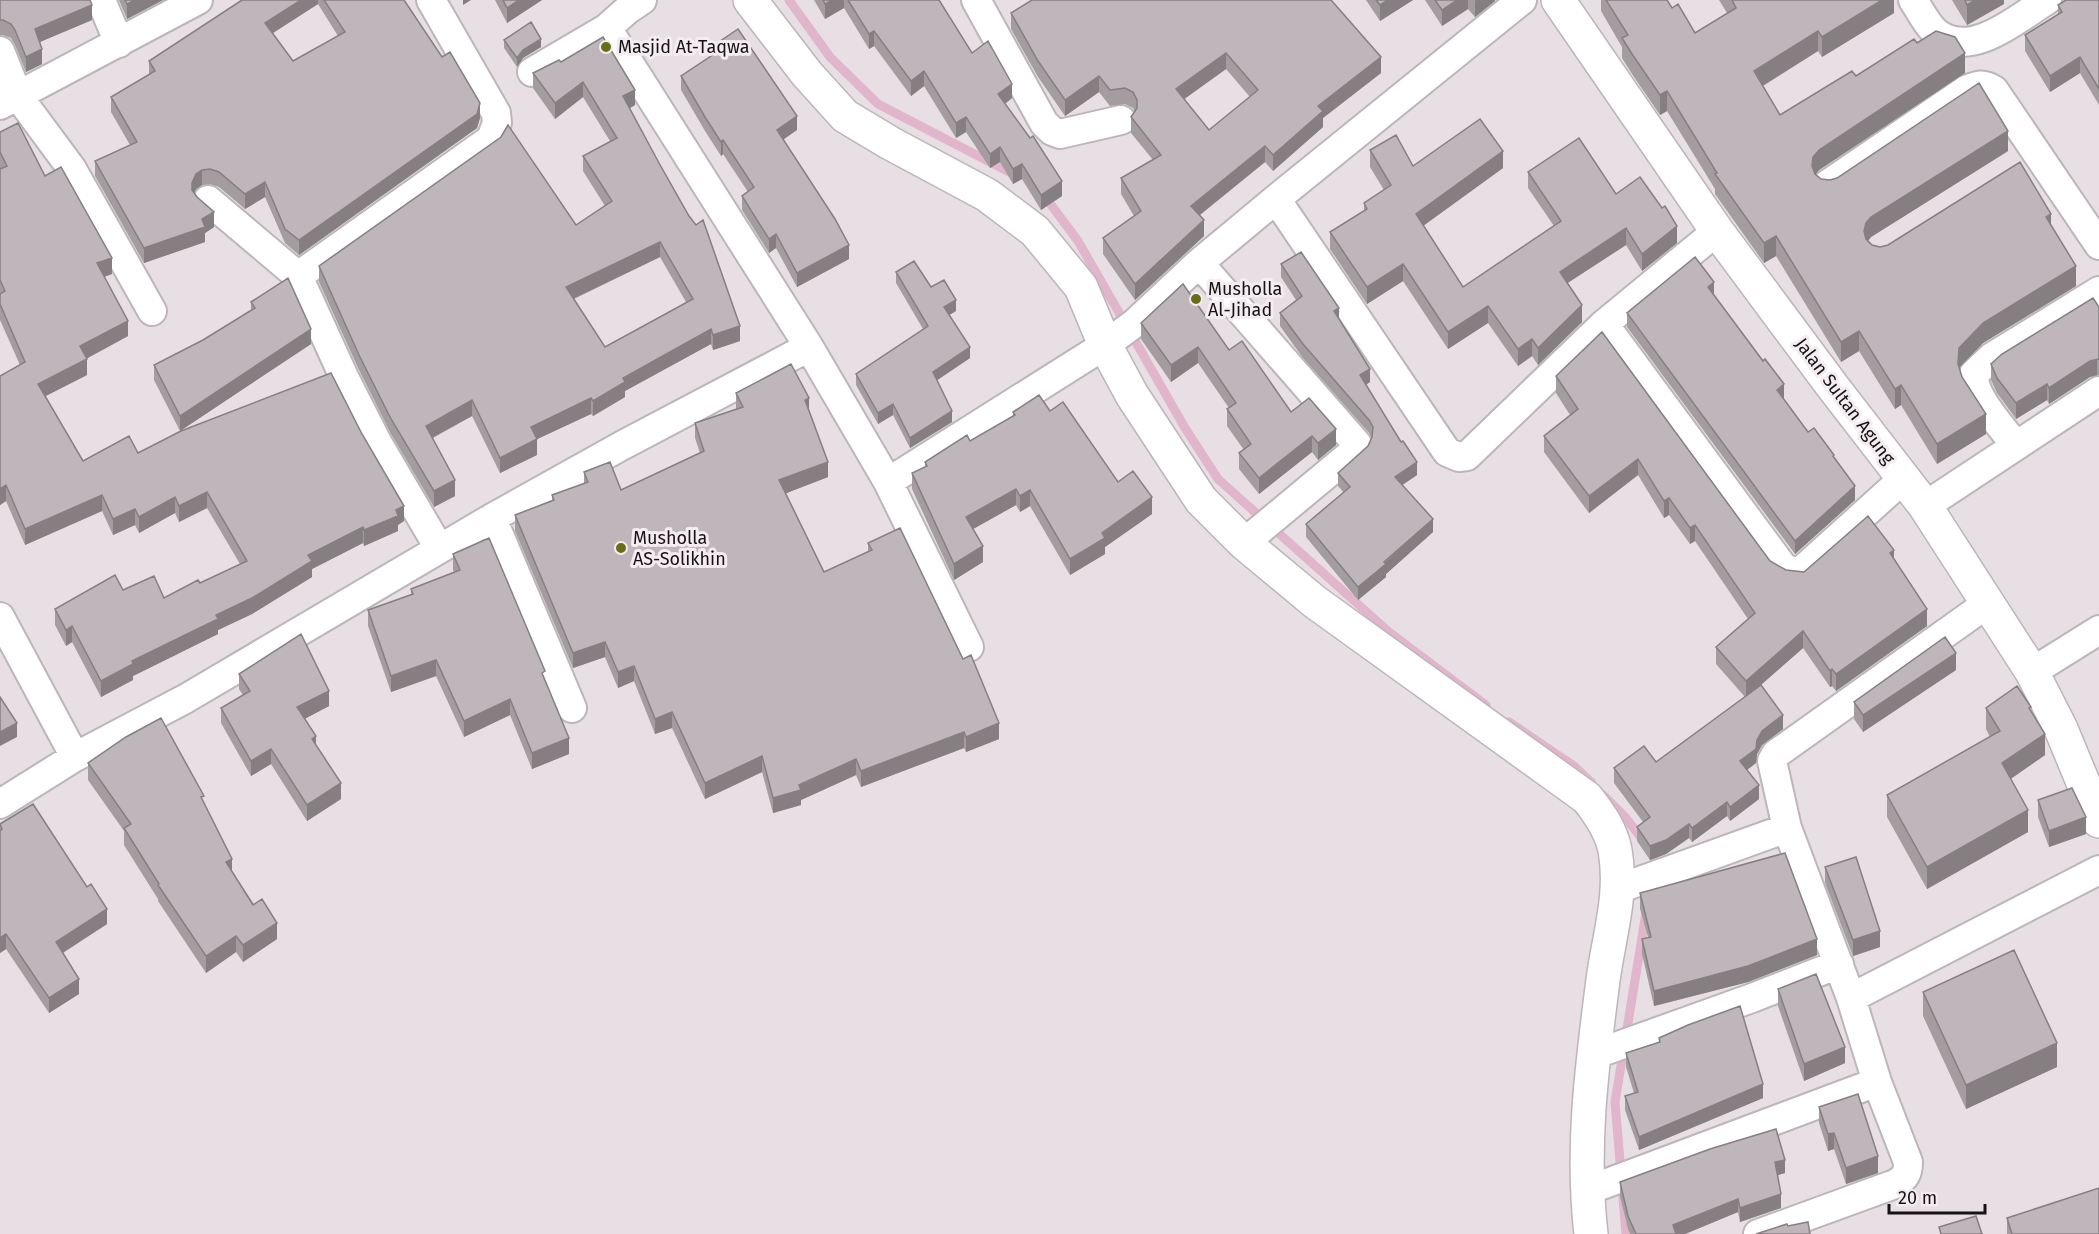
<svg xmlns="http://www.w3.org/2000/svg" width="2099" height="1234" font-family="'Fira Sans',sans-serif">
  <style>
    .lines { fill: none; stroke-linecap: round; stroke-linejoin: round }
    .stream { stroke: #e1b5cb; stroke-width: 9 }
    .street-casing { stroke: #bdb5b9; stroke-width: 32 }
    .secondary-casing { stroke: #bdb5b9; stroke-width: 36 }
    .street { stroke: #fff; stroke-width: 28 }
    .secondary { stroke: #fff; stroke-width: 33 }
    .wall { fill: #a39da0; fill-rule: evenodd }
    .shaded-wall { fill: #857f82 }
    .building { fill: #beb6ba; stroke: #857f82; stroke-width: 1.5; fill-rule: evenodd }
    .poi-dot { fill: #646f17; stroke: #f4ecf0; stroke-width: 2 }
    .labels { text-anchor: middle; stroke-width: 6; stroke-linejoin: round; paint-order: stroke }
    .poi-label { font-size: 18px; fill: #151314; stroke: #f4ecf0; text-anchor: start }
    .street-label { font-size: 18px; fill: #151314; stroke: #f4ecf0 }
  </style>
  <rect width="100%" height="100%" fill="#e7dfe3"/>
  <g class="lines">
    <path class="stream" d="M789 0 830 57 878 104 1015 175
      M1043 194 1078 241 1185 428 1218 479 1389 632 1486 705
      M1509 722 1574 766 1592 783
      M1603 795 1626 818 1655 856 1652 873
      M1621 1173 1615 1102 1646 913
      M1623 1198 1626 1234"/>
    <defs>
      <path id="street" d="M101 0 119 43
        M642 0 627 10 607 28 809 347 888 482 1105 345 1135 323 1199 263 1276 199 1522 0
        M976 0 1044 123 1052 131 1060 134 1121 120
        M1913 0C1920 10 1928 27 1938 34 1972 59 2018 18 2047 0
        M0 51 18 96 72 169 152 311
        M532 72 607 28
        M0 105 198 0
        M1828 184 1966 90C1978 85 1983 83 1994 90L2099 245
        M1276 199 1447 452 1459 457 1467 456 1604 324 1717 231
        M208 200 298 276 344 377 377 442 439 548
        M1199 263 1357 444 1355 449 1351 454 1244 543
        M298 276 491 139 497 123 496 113 431 0
        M1604 324 1783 567 1793 572 1799 573 1903 479
        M2016 446C2003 428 1972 396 1974 374L1992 357 2099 291
        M888 482 969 647
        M1925 506 2099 391
        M492 518 572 708
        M0 617 75 757
        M2032 672 2099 630
        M0 804 75 757 185 699 492 518 623 445 809 347
        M1618 889 1787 828
        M1851 998 2099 870
        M1593 1055 1752 998 1839 964
        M1586 1191 1877 1082
        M1758 1234 1895 1184C1905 1178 1908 1174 1908 1162L1877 1082 1851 998 1787 828 1772 761 1776 754 1988 603"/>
      <path id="secondary" d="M750 0 807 74 845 116 890 143 987 195 1035 231 1081 287 1105 345 1132 395 1201 500 1244 543 1315 602 1587 798C1599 813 1611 830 1615 850 1623 895 1609 935 1603 980 1592 1066 1581 1147 1591 1234
        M1558 0 1717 231 1833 387 1925 506 2032 672 2061 729 2099 821"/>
    </defs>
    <use href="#street" class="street-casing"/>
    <use href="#secondary" class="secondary-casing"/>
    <use href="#street" class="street"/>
    <use href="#secondary" class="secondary"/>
  </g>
  <path class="wall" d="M0 0 92 20 40 42 42 64 26 72 15 45 11 38 3 35H0Z
    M119 0H163L127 19Z
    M242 0H404L480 118 477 128 299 255 285 243 265 197 245 209 219 187 210 184 202 185 196 189 194 193 214 227 205 233V242L144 263 95 176V161L130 145 111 112V97L149 75V61ZM318 4 338 36 293 61 273 33Z
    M495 0H542L507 23Z
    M814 0H939L972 53 1012 98 1005 104 1062 196 1041 210 1022 179 1013 184 1000 162 990 168 966 132 956 138 924 86 911 96 874 46 869 49 844 8 825 19Z
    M1366 0H1413L1380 21Z
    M1425 0H1495V1L1475 17 1468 9 1442 26Z
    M1601 0H1667L1672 8 1695 33 1727 13 1719 0H1894V13L1822 57 1818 51 1763 86 1780 115 1917 43 1965 73 1819 170 1816 174 1821 179 1830 180 2008 151 1871 237 1868 241 1872 245 1880 247 2051 225 2076 286 1983 343 1959 367 1962 377 1986 434 1937 464 1901 405 1895 409 1859 351 1841 362 1776 256 1764 263 1715 194V189L1667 111 1660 115 1632 74 1622 58V47L1601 11Z
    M1952 0H2004V4L1967 25Z
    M2099 0V105L2080 73 2050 92 2025 51V35L2058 15V5Z
    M1011 13 1381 73 1323 118V127L1273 171 1265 162 1200 215 1204 236 1135 300 1103 254V238L1134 216 1121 194V178L1153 160 1131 133V117L1135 112 1133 108 1125 104 1110 106 1099 92 1065 116 1038 77 1011 29ZM1226 69 1250 97 1209 130 1184 99Z
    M504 40 541 47 523 58 517 67 504 48Z
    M716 44 797 130 783 139 849 259 797 287 776 248 769 253 742 210V196L748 192 723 154 721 156 705 131 681 90V76L716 53Z
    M561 62 635 105 630 108 740 341 713 350 711 344 625 391V397L593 416 591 414 537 439V455L500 473 472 416 433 438 455 496 434 507 391 434 359 370 319 282V266L576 225 605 206 583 171V156L610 141 583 97 555 119 533 88V73ZM660 257 686 302 605 347 574 299Z
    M0 132 45 176 112 274 104 277 128 336 86 359 87 375 45 396 83 461 138 453 404 521 398 525V531L364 546 363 543 312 569V577L252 614 218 630V634L133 676V680L101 697 72 642 66 646 55 625V609L123 590 164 598 200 583 240 564 207 508 179 522 175 513 139 533 135 525 113 535 102 511 25 545 6 501 0 505V376L20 365 0 320Z
    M1370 150 1413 166 1503 168 1423 226 1463 287 1554 226 1528 188V172L1616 194 1677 243 1642 271 1626 245 1567 283 1582 322 1538 365 1532 356 1518 366 1488 323 1448 349 1403 281 1367 304 1330 249V232L1364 211V203L1384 190 1370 167Z
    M1281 264 1339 319 1370 382 1366 385 1417 475 1402 485 1433 532 1386 574V577L1358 600 1306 537V524L1344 493 1338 486V473L1368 446 1372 438 1369 433 1303 358 1280 326V313L1296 300 1281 277Z
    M896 272 931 287 956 311 949 315 970 358 937 380 952 422 910 448 893 415 878 424 856 385V374L923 329 896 283Z
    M1714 295 1784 398 1783 399 1808 432 1834 458 1855 500 1795 554 1627 327V313Z
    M251 302 311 344 180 431 154 380V365L203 340 251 310Z
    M2099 307V375L2090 377 2049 404 2047 400 2016 419 1997 393 1991 380V364Z
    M1141 323 1229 350 1291 412 1336 445 1318 460 1312 452 1259 494 1239 469V453L1244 450 1227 426V409L1229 408 1198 363 1171 382 1141 339Z
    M1556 376 1770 561 1786 570 1804 572 1894 559 1927 626 1836 691 1832 686 1830 687 1803 648 1756 689 1783 729 1762 745 1757 754 1756 763 1747 770 1759 799 1730 821 1727 816 1692 842 1689 838 1666 854 1650 860 1637 841V827L1643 822 1614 783V768L1656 762 1745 697 1716 664V647L1748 619 1695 541 1690 544 1669 515 1664 518 1638 475 1589 513 1544 452V436L1570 415 1556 393Z
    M736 393 809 410 828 477 786 493 824 572 868 551V543L999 739 966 752 964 748 861 787 856 775 801 800V805L773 813 762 772 705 799 672 728 655 734 634 681 618 688 605 657 573 668 515 531V515L552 500V495L584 484V472L621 490 700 453 695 438V423L736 409Z
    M1050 411 1118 482 1152 514 1105 547V554L1070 575 1030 506 1020 512 1016 505 973 529 983 562 954 580 912 489V473L925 467V462L970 441 1013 416V412Z
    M453 554 545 680 569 754 532 769 510 715 464 737 436 676 391 692 368 626V610L411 595V589L454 572 453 570Z
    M1956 670 1863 732 1854 719V702Z
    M239 674 329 706 304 719 341 799 307 821 271 764 251 776 221 723V708L243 695 239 689Z
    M1986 708 2031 711 2045 755 2010 779 2028 832 1927 889 1887 817V795L1990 737 1986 729Z
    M88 763 204 803 232 871 277 939 243 962 236 952 206 973 158 901V899L124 845V831L88 780Z
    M2038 800 2086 834 2049 847 2038 817Z
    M0 824 107 924 63 953 79 994 49 1013 6 949 0 953Z
    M1825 867 1880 947 1853 956 1825 883Z
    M1640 893 1817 955 1748 982 1654 1006 1642 954V939L1648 937 1640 909Z
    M1778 989 1845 1063 1804 1081 1778 1006Z
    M1923 992 2057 1067 1966 1109 1923 1016Z
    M1659 1038 1763 1098 1639 1150 1625 1110V1096L1634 1093 1626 1067V1053L1659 1042Z
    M1819 1107 1878 1173 1846 1184 1834 1149 1828 1151 1819 1123Z
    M1785 1173 1778 1175 1781 1208 1740 1222 1738 1212 1685 1234H1630L1628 1229 1620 1196V1182Z
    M2007 1218 2099 1234H2007Z"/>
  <path class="shaded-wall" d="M135 0H163L127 19V4Z
    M301 0H318V4L265 38V23Z
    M463 0H471L463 5Z
    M519 0H542L507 23V8Z
    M832 0H844V8L825 19V4Z
    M1388 0H1413L1380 21V5Z
    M1457 0H1468V9L1442 26V10Z
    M1476 0H1495V1L1475 17V1Z
    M1882 0H1894V13L1822 57V37Z
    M1975 0H2004V4L1967 25V5Z
    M92 5V20L35 44V29Z
    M874 31V46L869 49V34Z
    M1818 31V51L1754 91V71Z
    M541 39V47L523 58 517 67V58L523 50Z
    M42 49V64L26 72V57Z
    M1226 53V69L1176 105V89Z
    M1965 53V73L1819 170 1813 177 1812 166 1813 157 1819 150Z
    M1381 57V73L1323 118V127L1273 171V155L1318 106Z
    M2080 57V73L2050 92V76Z
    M924 71V86L911 96V81Z
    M1099 76V92L1065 116V100Z
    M583 82V97L555 119V103Z
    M1012 84V98L998 109V94Z
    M635 90V105L623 112V96Z
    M1667 91V111L1660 115V95Z
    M480 103V118L477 128 299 255V240Z
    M797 116V130L777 144V130Z
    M966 117V132L956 138V123Z
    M2008 131V151L1871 237 1866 243 1864 231 1866 223 1871 217Z
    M723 140V154L721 156V142Z
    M1265 146V162L1191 222V206Z
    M1000 147V162L990 168V154Z
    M1503 151V168L1416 231V214Z
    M1022 164V179L1013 184V169Z
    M202 170V185L196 189 192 198V183L196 174Z
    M1062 181V196L1041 210V195Z
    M265 182V197L245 209V194Z
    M214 212V227L205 233V242L144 263V248L202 219Z
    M2051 214V234L2046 217Z
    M1204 220V236L1135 300V284Z
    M1677 226V243L1642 271V254Z
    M1626 228V245L1560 288V272Z
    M776 234V248L769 253V239Z
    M1776 236V256L1764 263V243Z
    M660 242V257L566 302V287Z
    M849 245V259L797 287V273Z
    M112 258V274L97 279V263Z
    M1403 264V281L1367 304V287Z
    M2076 266V286L1983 343 1959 368 1958 384 1959 348 1983 323Z
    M1714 282V296L1708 287Z
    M956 300V311L944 318V307Z
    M1582 305V322L1538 365V348Z
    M1488 306V323L1448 349V332Z
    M1339 308V321L1334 311Z
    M128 321V336L80 362V346Z
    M740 326V341L713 350V335Z
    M311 329V344L180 431V416Z
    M711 329V344L625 391V397L593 416V401L623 378Z
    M1859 331V351L1841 362V342Z
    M1532 339V356L1518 366V349Z
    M970 347V358L933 383V372Z
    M1198 347V363L1171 382V365Z
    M87 359V375L38 400V384Z
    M2097 359V375L2090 377 2049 404V388L2090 361Z
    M1370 369V382L1360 388V375Z
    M1784 384V398L1777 403V390Z
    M2047 384V400L2016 419V403Z
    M1901 385V405L1895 409V389Z
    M591 398V414L531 442V427Z
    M809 398V414L805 400Z
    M472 400V416L426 441V426Z
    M893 404V415L878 424V413Z
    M952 411V422L910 448V438Z
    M1986 414V434L1937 464V444Z
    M1336 429V445L1318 460V443Z
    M1312 436V452L1259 494V478Z
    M537 439V455L500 473V458Z
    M1638 459V475L1589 513V496Z
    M828 462V477L779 496V480Z
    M1417 462V475L1395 490V477Z
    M455 480V496L434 507V491Z
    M6 485V501L0 505V489Z
    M1855 486V500L1795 554V541Z
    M1016 489V505L966 533V517Z
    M1030 490V506L1020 512V496Z
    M207 492V508L179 522V506Z
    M102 495V511L25 545V529Z
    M175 497V513L139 533V517Z
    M1152 497V514L1105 547V554L1070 575V559L1102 533Z
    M1669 498V515L1664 518V501Z
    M404 506V521L398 525V531L364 546V530L396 510Z
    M135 509V525L113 535V519Z
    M1433 519V532L1386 574V577L1358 600V587Z
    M1695 525V541L1690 544V528Z
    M363 527V543L312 569V577L252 614 218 630V634L133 676V680L101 697V681L132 661 216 615 308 555Z
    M983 546V562L954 580V564Z
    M1894 550V566L1890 553Z
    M1927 609V626L1836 691V674Z
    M72 626V642L66 646V630Z
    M1803 631V648L1746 698V681Z
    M605 642V657L573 668V653Z
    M1956 653V670L1863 732V715Z
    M436 660V676L391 692V676Z
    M634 666V681L618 688V672Z
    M1832 669V686L1830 687V671Z
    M329 691V706L297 723V707Z
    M510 699V715L464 737V721Z
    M672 712V728L655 734V719Z
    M1783 715V729L1762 745 1757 754 1756 763 1740 775V761L1757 740 1762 731Z
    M17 723V737L0 746V732Z
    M999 723V739L966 752V737Z
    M964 732V748L861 787V771Z
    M2045 734V755L2002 785V763Z
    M316 736V752L312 739Z
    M569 738V754L532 769V753Z
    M271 749V764L251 776V761Z
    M762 756V772L705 799V783Z
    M856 759V775L801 800V805L773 813V798Z
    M341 783V799L307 821V805Z
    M1759 785V799L1730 821V807Z
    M1727 802V816L1692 842V828Z
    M2028 810V832L1927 889V867Z
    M2086 817V834L2049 847V831Z
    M1689 824V838L1666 854 1650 860V846Z
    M232 859V876L226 862Z
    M107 909V924L56 957V942Z
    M277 923V939L243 962V945Z
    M1880 931V947L1853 956V940Z
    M6 934V949L0 953V938Z
    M236 936V952L206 973V956Z
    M1817 939V955L1748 982 1654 1006V991Z
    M79 979V994L49 1013V998Z
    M2057 1043V1067L1966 1109V1085Z
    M1845 1047V1063L1804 1081V1064Z
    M1763 1084V1098L1639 1150V1137Z
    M1834 1133V1149L1828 1151V1134Z
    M1878 1156V1173L1846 1184V1168Z
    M1785 1160V1173L1775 1176V1162Z
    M1781 1194V1208L1740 1222V1208Z
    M1738 1199V1212L1685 1234H1673V1225Z"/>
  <path class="building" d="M0 0H90L92 5 35 29 42 49 26 57 15 30 11 24 3 20H0Z
    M125 0H135L127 4Z
    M242 0H301L265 23 293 61 345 32 324 0H404L442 57 450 52 480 103 477 114 299 240 285 229 265 182 245 194 219 172 210 169 202 170 196 174 192 183V190L197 197 214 212 202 219 205 227 144 248 95 161 137 142 111 97 155 71 149 61Z
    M503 0H519L507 8Z
    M823 0H832L825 4Z
    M848 0H939L972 53 988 41 1012 84 998 94 1030 138 1033 136 1062 181 1041 195 1022 164 1013 169 1000 147 990 154 966 117 956 123 924 71 911 81 874 31 869 34Z
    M1032 0H1331L1381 57 1318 106 1323 111 1273 155 1265 146 1191 206 1204 220 1135 284 1103 238 1141 211 1121 178 1161 155 1131 117 1137 108V100L1133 92 1125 88 1110 90 1099 76 1065 100 1038 61 1011 13ZM1226 53 1258 90 1209 130 1176 89Z
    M1376 0H1388L1380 5Z
    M1435 0H1457L1442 10Z
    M1606 0H1667L1672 8 1678 4 1695 33 1736 8 1732 0H1882L1822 37 1818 31 1754 71 1780 115 1852 71 1856 76 1914 39 1917 43 1936 31 1955 37 1965 53 1819 150 1813 157 1812 166 1815 174 1821 179 1830 180 1837 178 1979 83 2008 131 1871 217 1866 223 1864 231 1866 239 1872 245 1880 247 1888 245 2020 162 2051 214 2046 217 2076 266 1983 323 1959 348 1958 364 1962 377 1986 414 1937 444 1901 385 1895 389 1859 331 1841 342 1776 236 1764 243 1715 174 1717 173 1667 91 1660 95 1632 54 1622 38 1628 35Z
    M1965 0H1975L1967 5Z
    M2066 0H2099V89L2080 57 2050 76 2025 35 2062 12 2058 5Z
    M531 22 541 39 523 50 517 58 504 40Z
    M738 29 797 116 777 130 835 219 849 245 797 273 776 234 769 239 742 196 754 187 723 140 721 142 705 117 681 76 720 50 716 44Z
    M603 37 635 90 623 96 659 163 689 216 696 225 703 220 740 326 713 335 711 329 623 378 625 382 593 401 591 398 531 427 537 439 500 458 472 400 426 426 455 480 434 491 391 419 359 355 319 266 501 137 508 125 576 225 612 201 583 156 617 138 583 82 555 103 533 73 559 60 561 62ZM660 242 693 299 605 347 566 287Z
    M1480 119 1503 151 1416 214 1463 287 1561 221 1528 172 1579 138 1616 194 1640 177 1662 208 1665 206 1677 226 1642 254 1626 228 1560 272 1582 305 1538 348 1532 339 1518 349 1488 306 1448 332 1403 264 1367 287 1330 232 1367 209 1364 203 1391 185 1370 150 1396 135 1413 166Z
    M18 123 45 176 61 167 112 258 97 263 128 321 80 346 87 359 38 384 83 461 129 436 138 453 181 431 331 373 362 434 404 506 396 510 398 516 364 530 363 527 308 555 312 561 252 598 216 615 218 619 132 661 133 664 101 681 72 626 66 630 55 609 115 575 123 590 154 576 164 598 198 580 200 583 247 561 207 492 179 506 175 497 139 517 135 509 113 519 102 495 25 529 6 485 0 489V376L25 362 0 304V294L5 291 0 280V169L7 166 0 152V132Z
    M1301 252 1339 308 1334 311 1370 369 1360 375 1401 442 1403 441 1417 462 1395 477 1433 519 1384 562 1386 564 1358 587 1306 524 1350 487 1338 473 1368 446 1372 437 1373 427 1369 420 1303 344 1280 313 1302 296 1281 264Z
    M1695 257 1714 282 1708 287 1763 361 1765 359 1784 384 1777 390 1808 432 1814 428 1834 455 1833 456 1855 486 1795 541 1627 313Z
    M914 261 931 287 944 280 956 300 944 307 970 347 933 372 952 411 910 438 893 404 878 413 856 374 928 326 896 272Z
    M288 278 311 329 180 416 154 365 203 340 255 308 251 302Z
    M1183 284 1229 350 1242 341 1291 412 1309 398 1336 429 1318 443 1312 436 1259 478 1239 453 1251 444 1227 409 1236 403 1198 347 1171 365 1141 323Z
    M2093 298 2099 307V359L2090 361 2049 388 2047 384 2016 403 1997 378 1991 364 2002 354Z
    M1602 332 1770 561 1786 570 1804 572 1868 516 1894 550 1890 553 1927 609 1836 674 1832 669 1830 671 1803 631 1746 681 1716 647 1755 613 1695 525 1690 528 1669 498 1664 501 1638 459 1589 496 1544 436 1578 409 1556 376Z
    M791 364 809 398 805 400 828 462 779 480 824 572 872 550 868 543 900 528 963 659 971 655 999 723 966 737 964 732 861 771 856 759 799 785 801 790 773 798 762 756 705 783 672 712 655 719 634 666 618 672 605 642 573 653 515 515 554 500 552 495 588 482 584 472 610 462 621 490 704 451 695 423 743 407 736 393Z
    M1039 395 1050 411 1063 402 1118 482 1133 471 1152 497 1102 533 1105 538 1070 559 1030 490 1020 496 1016 489 966 517 983 546 954 564 912 473 927 466 925 462 967 435 970 441 1015 415 1013 412Z
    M489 538 545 671 542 673 569 738 532 753 510 699 464 721 436 660 391 676 368 610 413 594 411 589 460 570 453 554Z
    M301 634 329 691 297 707 316 736 312 739 341 783 307 805 271 749 251 761 221 708 250 691 239 674Z
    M1945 637 1956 653 1863 715 1854 702Z
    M1761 685 1783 715 1762 731 1757 740 1756 749 1740 761 1759 785 1730 807 1727 802 1692 828 1689 824 1666 840 1650 846 1637 827 1650 817 1614 768 1644 746 1656 762Z
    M2017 686 2031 707 2029 708 2045 734 2002 763 2028 810 1927 867 1887 795 2000 731 1986 708Z
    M0 697 17 723 0 732Z
    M161 718 204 796 201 797 232 859 226 862 253 905 262 899 277 923 243 945 236 936 206 956 158 885 159 884 124 828 131 824 88 763 126 737Z
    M2072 788 2086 817 2049 831 2038 800Z
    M33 804 87 887 91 884 107 909 56 942 79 979 49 998 6 934 0 938V831L2 829 0 824Z
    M1785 853 1817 939 1748 966 1654 991 1642 939 1651 937 1640 893Z
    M1856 857 1880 931 1853 940 1825 867Z
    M2014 950 2057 1043 1966 1085 1923 992Z
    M1816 974 1845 1047 1804 1064 1778 989Z
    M1740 1006 1763 1084 1639 1137 1625 1096 1638 1092 1626 1053 1660 1042 1659 1038 1688 1025Z
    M1858 1094 1878 1156 1846 1168 1834 1133 1828 1134 1819 1107Z
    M1776 1129 1785 1160 1775 1162 1781 1194 1740 1208 1738 1199 1673 1225 1676 1234H1636L1628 1216 1620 1182 1710 1149Z
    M2099 1188V1234H2012L2007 1218Z
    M1976 1216 1982 1234H1941L1939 1227Z
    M1808 1222 1810 1234H1756L1787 1224 1788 1226Z"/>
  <g class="poi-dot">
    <circle cx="606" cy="47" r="6"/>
    <circle cx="1196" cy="299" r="6"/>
    <circle cx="621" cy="548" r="6"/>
  </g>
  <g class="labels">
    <g class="poi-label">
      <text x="618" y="53">Masjid At-Taqwa</text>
      <text x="1208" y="295">Musholla<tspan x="1208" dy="21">Al-Jihad</tspan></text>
      <text x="633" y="544">Musholla<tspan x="633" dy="21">AS-Solikhin</tspan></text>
    </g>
    <g class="street-label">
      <text transform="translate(1845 401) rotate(53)" y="6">Jalan Sultan Agung</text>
    </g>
  </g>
  <path d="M1889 1204v9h96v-9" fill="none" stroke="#151314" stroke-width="3"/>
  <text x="1898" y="1204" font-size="18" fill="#151314" stroke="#f4ecf0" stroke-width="4.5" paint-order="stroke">20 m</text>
</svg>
